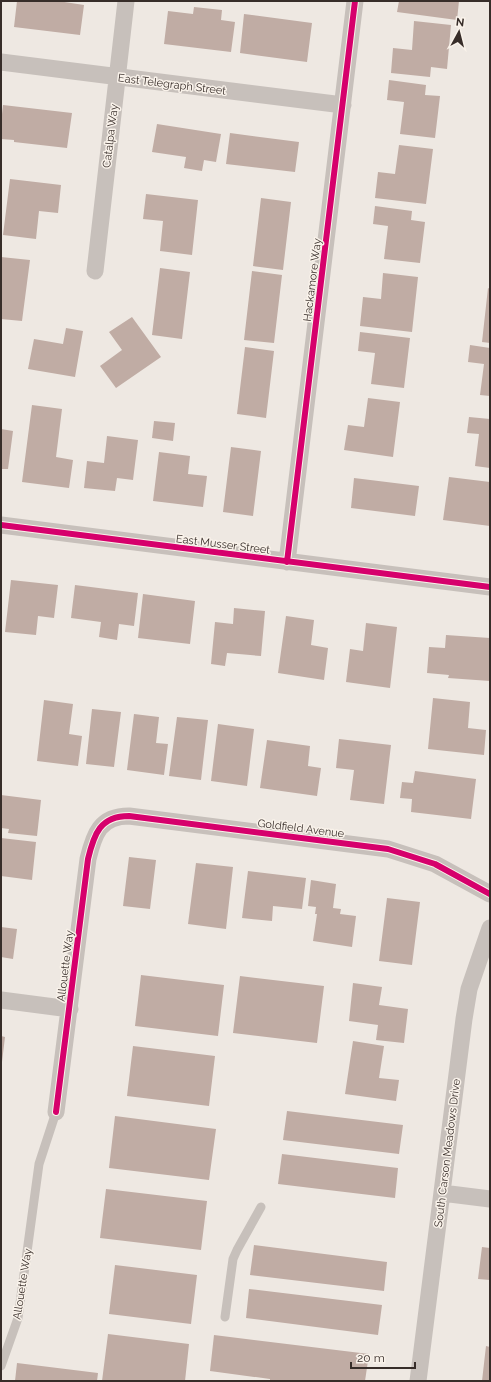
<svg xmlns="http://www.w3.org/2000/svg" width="491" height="1382" font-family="Raleway,sans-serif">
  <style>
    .building { fill: #c0aca4 }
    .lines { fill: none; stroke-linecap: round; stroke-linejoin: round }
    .service { stroke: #c7c0bb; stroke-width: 9 }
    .minor { stroke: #c7c0bb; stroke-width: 17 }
    .cycleway-casing { stroke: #f9f2ea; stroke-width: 8 }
    .cycleway { stroke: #d6006c; stroke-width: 6 }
    .labels { text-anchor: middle; stroke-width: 3; stroke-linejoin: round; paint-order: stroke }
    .street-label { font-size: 11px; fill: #372d29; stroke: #f9f2ea }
  </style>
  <rect width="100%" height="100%" fill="#eee8e2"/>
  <path class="building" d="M17 1H58L84 5 80 35 14 27Z
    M399 1H459L457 20 397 12Z
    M194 7 222 10 221 20 235 22 231 52 164 44 168 11 193 14Z
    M244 14 312 23 307 62 240 53Z
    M414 21 451 25 447 69 431 67 430 77 391 73 393 48 412 50Z
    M389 80 426 85 425 95 440 96 435 138 400 134 404 102 387 100Z
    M3 105 72 113 67 148 14 142V140L1 139V123Z
    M157 124 221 134 216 162 204 160 202 171 184 168 186 157 152 152Z
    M230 133 299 142 295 172 226 164Z
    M399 145 433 149 426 204 375 198 378 172 395 174Z
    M10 179 61 185 58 213 39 211 36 239 3 235Z
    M146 194 198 200 192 255 160 251 163 221 143 219Z
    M261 198 291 202 283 270 253 266Z
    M375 206 412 211 411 220 425 222 420 263 384 259 388 226 373 224Z
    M1 257 30 260 22 321 1 319Z
    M160 268 190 272 182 339 152 335Z
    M252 271 282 275 274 343 244 340Z
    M383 273 418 277 412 332 360 326 363 297 381 299Z
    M488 288 490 289V343L482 342Z
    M132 317 161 357 116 388 100 366 122 350 109 332Z
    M66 328 83 331 75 377 28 369 34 339 63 344Z
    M360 332 410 338 404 388 371 384 375 353 358 351Z
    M470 345 490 348V396L480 395 484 364 468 362Z
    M245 347 274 351 266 418 237 414Z
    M368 398 400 402 393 457 344 450 348 425 364 427Z
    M32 405 62 409 56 457 73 460 69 488 22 482Z
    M469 417 490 419V468L475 466 479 434 467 433Z
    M154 421 175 423 173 441 152 438Z
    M1 429 13 431 8 469H1Z
    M107 436 138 440 133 480 117 478 115 491 84 488 87 461 104 463Z
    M231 447 261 451 253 516 223 512Z
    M159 452 190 456 188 474 207 476 203 507 153 501Z
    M449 477 490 482V526L443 520Z
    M354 478 419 486 415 516 351 508Z
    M11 580 58 585 54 618 38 616 36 635 5 632Z
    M75 585 138 593 134 626 119 624 117 640 99 637 101 622 71 618Z
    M143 594 195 601 190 644 138 638Z
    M234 608 265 611 261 656 227 653 225 666 211 664 215 622 233 624Z
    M286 616 314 620 311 645 328 648 324 680 278 673Z
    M366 623 397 627 390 688 346 682 350 649 363 651Z
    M446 635 490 638V681L448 678 449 675 427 673 429 647 445 648Z
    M433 698 470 702 468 728 486 730 484 755 428 749Z
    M44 700 73 704 69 734 82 736 78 766 37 761Z
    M92 709 121 712 114 767 86 764Z
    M134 714 159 717 156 743 168 744 164 775 127 770Z
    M177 717 208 720 201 780 169 776Z
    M218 724 254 729 247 786 211 781Z
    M339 739 391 745 384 804 350 800 354 770 336 768Z
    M267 740 310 746 308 766 321 768 317 796 260 788Z
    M415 771 476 779 471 819 411 812 412 799 400 798 402 782 413 783Z
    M1 795 41 800 37 836 8 833 9 829 1 828Z
    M1 838 36 842 32 880 1 876Z
    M129 857 156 860 150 909 123 906Z
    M196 863 233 867 226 929 188 924Z
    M248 871 306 878 302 909 273 906 272 921 242 918Z
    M311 880 336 884 333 908 341 909 340 914 356 916 352 947 313 941 317 914H315L316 907 308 906Z
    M387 898 420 902 412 965 379 961Z
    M1 927 17 929 13 959 1 957Z
    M141 975 224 985 218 1036 135 1026Z
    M240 976 324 986 317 1043 233 1033Z
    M353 983 382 987 379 1005 408 1009 404 1043 376 1040 378 1025 349 1021Z
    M1 1036 5 1037 2 1062H1Z
    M353 1041 384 1046 379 1078 399 1080 396 1101 345 1094Z
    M133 1046 215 1056 209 1106 127 1096Z
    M287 1111 403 1125 399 1154 283 1140Z
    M115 1116 216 1129 209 1180 109 1168Z
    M282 1154 398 1168 395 1198 278 1184Z
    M106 1189 207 1201 201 1250 100 1238Z
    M254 1245 387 1262 384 1291 250 1275Z
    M482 1247 490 1248V1280L478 1279Z
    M115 1265 197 1275 191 1324 109 1314Z
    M249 1289 382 1305 378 1335 246 1318Z
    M108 1334 189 1344 185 1381H102Z
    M214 1335 369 1354 365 1381H270V1379L210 1371Z
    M486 1346 490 1347V1381H482Z
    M17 1363 98 1373 97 1381H15Z"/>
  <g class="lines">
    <path class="service" d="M225 1317 233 1259 237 1250 261 1207
      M1 1366 18 1318 39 1164 56 1112"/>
    <path class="minor" d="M1 62 343 105
      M95 271 126 1
      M1 525 490 587
      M287 562 355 1
      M1 1000 70 1009
      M56 1112 88 859C94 834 100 816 129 816L388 849 435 864 490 894
      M442 1193 490 1199
      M418 1381 464 1019 469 989 490 928"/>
    <defs>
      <path id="cycleway" d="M1 525 490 587
        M287 562 355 1
        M56 1112 88 859C94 834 100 816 129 816L388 849 435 864 490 894"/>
    </defs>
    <use href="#cycleway" class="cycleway-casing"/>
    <use href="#cycleway" class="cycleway"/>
  </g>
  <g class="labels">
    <g class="street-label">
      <text transform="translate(172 84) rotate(7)" y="4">East Telegraph Street</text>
      <text transform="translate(110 136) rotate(-83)" y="4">Catalpa Way</text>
      <text transform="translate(312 280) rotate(-83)" y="4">Hackamore Way</text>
      <text transform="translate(223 544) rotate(7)" y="4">East Musser Street</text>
      <text transform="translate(301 828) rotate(7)" y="4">Goldfield Avenue</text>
      <text transform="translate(65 966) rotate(-83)" y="4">Allouette Way</text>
      <text transform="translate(447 1153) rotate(-83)" y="4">South Carson Meadows Drive</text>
      <text transform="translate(22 1284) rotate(-81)" y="4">Allouette Way</text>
    </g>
  </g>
  <rect width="491" height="1382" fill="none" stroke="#372d29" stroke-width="4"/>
  <g transform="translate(459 32) rotate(7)" stroke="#f9f2ea" stroke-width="3" paint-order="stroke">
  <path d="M0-3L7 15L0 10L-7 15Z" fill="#372d29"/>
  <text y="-6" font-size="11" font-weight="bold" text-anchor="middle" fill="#372d29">N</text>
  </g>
  <path d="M351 1362v6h64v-6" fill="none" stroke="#372d29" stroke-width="2"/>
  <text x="357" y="1362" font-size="12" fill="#372d29" stroke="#f9f2ea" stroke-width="3" paint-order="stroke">20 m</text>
</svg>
